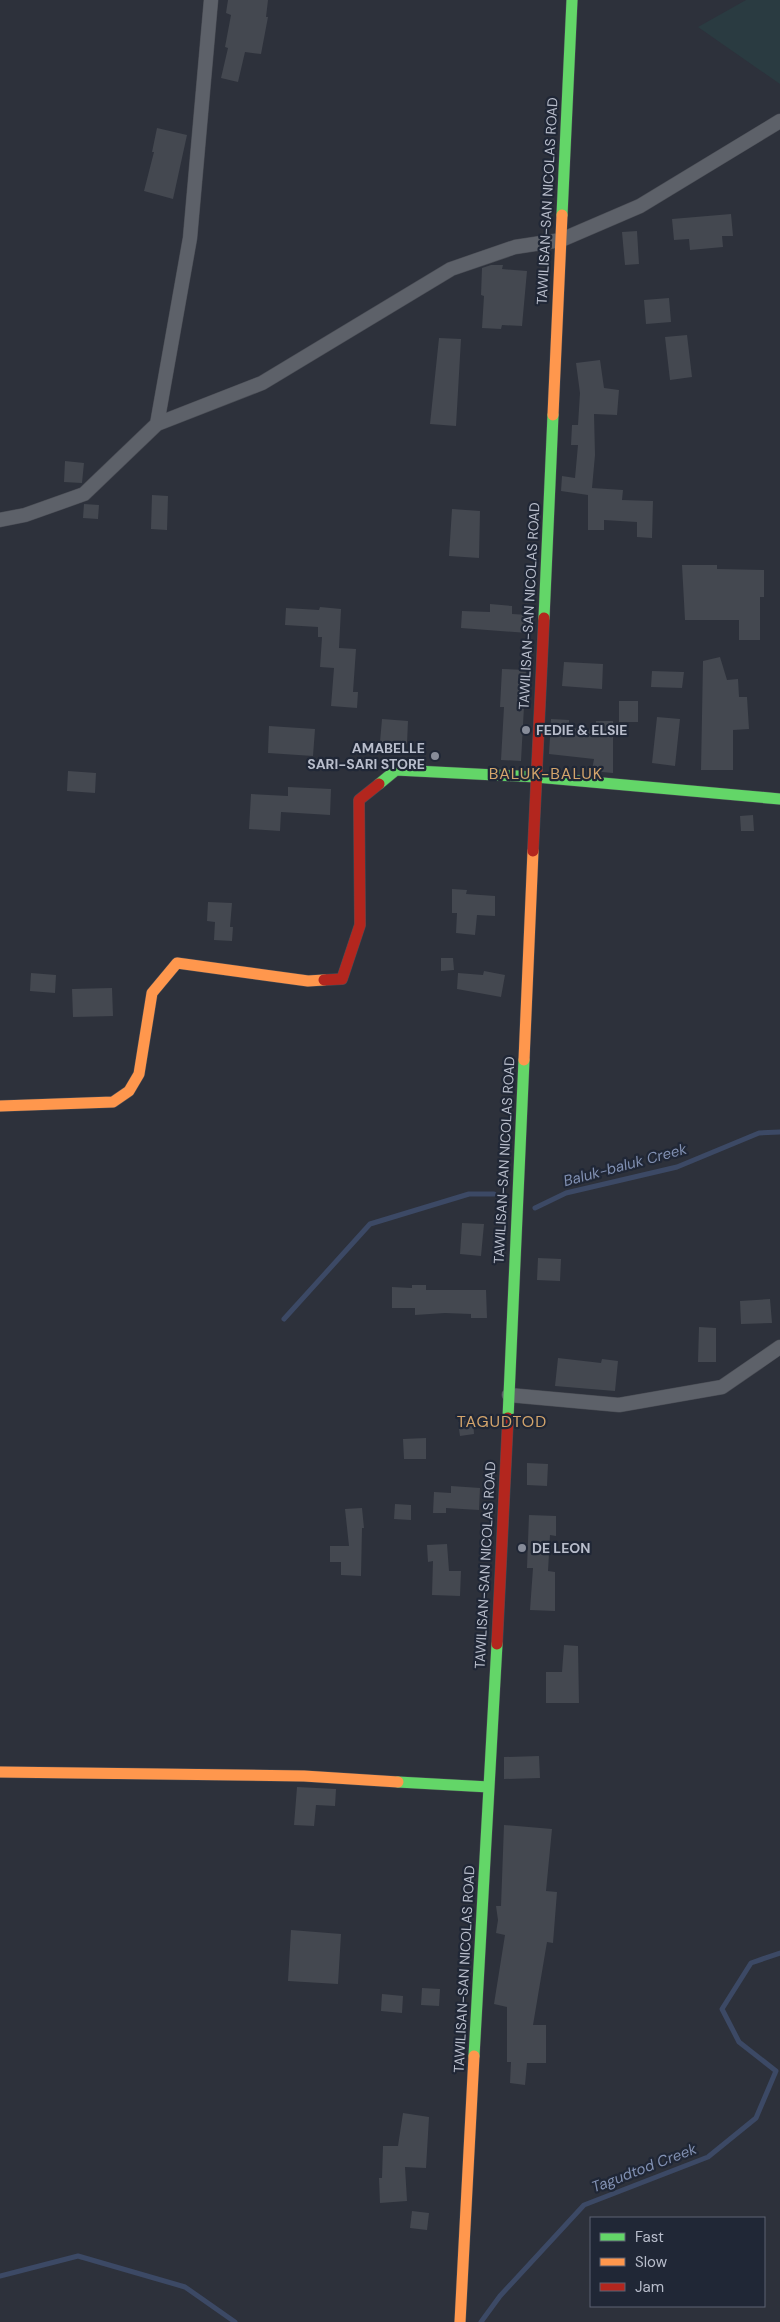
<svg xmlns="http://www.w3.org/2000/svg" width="780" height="2322" font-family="'DM Sans',sans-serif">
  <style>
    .green { fill: #2a3b41 }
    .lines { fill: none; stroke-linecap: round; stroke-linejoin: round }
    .stream { stroke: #3c4965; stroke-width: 5 }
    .building { fill: #444850 }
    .street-casing { stroke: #494c54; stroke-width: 15 }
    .fast-casing { stroke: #494c54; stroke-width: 12 }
    .slow-casing { stroke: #494c54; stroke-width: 12 }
    .jam-casing { stroke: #494c54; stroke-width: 12 }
    .street { stroke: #5d6169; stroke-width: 14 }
    .fast { stroke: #63d668; stroke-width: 11 }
    .slow { stroke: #ff974d; stroke-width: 11 }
    .jam { stroke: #b3261e; stroke-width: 11 }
    .poi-dot { fill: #878c99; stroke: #202736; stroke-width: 2 }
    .labels { text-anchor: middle; stroke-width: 4.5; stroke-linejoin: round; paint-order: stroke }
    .street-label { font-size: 14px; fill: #b8bdcb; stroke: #202736 }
    .poi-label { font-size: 14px; font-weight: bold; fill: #b8bdcb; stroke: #202736; text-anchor: start }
    .water-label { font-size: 15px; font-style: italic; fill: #8190b2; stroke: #202736 }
    .quarter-label { font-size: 16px; letter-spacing: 1px; fill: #d3a46b; stroke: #202736 }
  </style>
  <rect width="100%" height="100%" fill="#2d313b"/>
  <path class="green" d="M746 0H780V84L698 27Z"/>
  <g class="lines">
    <path class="stream" d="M535 1208 566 1193 677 1167 759 1133 780 1132
      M284 1319 370 1224 469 1194H494
      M0 2276 78 2256 185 2287 235 2322
      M481 2322 500 2296 584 2205 708 2157 756 2118 776 2071 739 2042 722 2009 751 1963 780 1953"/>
  </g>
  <path class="building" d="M228 0H268L266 17H268L261 54 245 52 238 82 221 78 228 48 225 47 231 15 226 13Z
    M157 128 187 135 173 199 144 191 154 152H152Z
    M731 214 733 236H722L723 247 690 250 689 239 674 240 672 219Z
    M637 231 639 264 625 265 622 232Z
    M491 265H503L502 269 527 271 522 326 502 325 501 329 482 328 484 296 481 295 482 268Z
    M669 298 671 322 646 324 644 300Z
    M687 335 692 377 670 380 665 337Z
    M439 338 461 339 456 426 430 424Z
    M600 360 604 388 619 390 617 415 594 414 595 455 592 488 623 490 622 500 653 501 652 538 637 537V522L604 520V530H588V495L561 491 562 476 575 478 578 445H571L572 425H578L580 393 576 363Z
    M65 461 84 463 82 483 64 482Z
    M152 495 168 496 167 530 151 529Z
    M84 504 99 505 98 519 83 518Z
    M452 509 480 511 479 558 449 556Z
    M682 565H717V569L764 570V597H760V640H739V620H685Z
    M490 604 512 606V614L529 615 528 633 461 628 462 611 490 612Z
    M320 607 341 609 339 648 356 649 353 692H358L357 708 331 706 334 668 320 667 322 637H318V627L285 625 286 608 319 610Z
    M720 657 727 680 738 679 739 697H747L749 729 733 730V770H701L703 661Z
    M564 662 603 664 602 689 562 686Z
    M502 669 526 670 521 761 501 760 504 707H500Z
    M652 671 684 672 682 688 651 687Z
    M619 701H638V722H619Z
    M657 717 680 719 675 766 652 763Z
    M382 719 408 721 407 744 380 742Z
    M551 719 569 720V728L596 730V721H613V773L592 771 594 759 549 754Z
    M269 726 315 729 313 756 268 753Z
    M68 771 96 773 95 793 67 791Z
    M288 787 331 789 330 815 281 812 280 831 249 829 251 794 288 796Z
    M753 815 754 831H741L740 816Z
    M452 889 467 890 466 894 495 896V916L477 915 475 935 456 933 457 913H452Z
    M208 902 232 903 230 927H233L232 941 214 940 215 922 207 921Z
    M441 958H453L454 970 441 971Z
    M484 971 505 975 501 997 457 989 458 973 483 975Z
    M31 973 56 975 55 993 30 991Z
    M112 988 113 1016 73 1017 72 989Z
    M462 1223 484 1224 481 1256 460 1254Z
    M538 1258 561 1259 560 1281 537 1280Z
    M412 1285H426V1290H486L487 1318H471V1314L445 1313 415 1315V1308H392V1287L412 1288Z
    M770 1299 772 1323 741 1324 740 1301Z
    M699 1327 716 1328V1362H698Z
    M558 1358 601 1363 602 1359 618 1361 615 1391 555 1386Z
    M473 1420 474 1434 460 1436 458 1422Z
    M426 1438V1459H404L403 1439Z
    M527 1463 548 1464 547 1486 527 1485Z
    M451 1486 480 1488 479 1510 446 1508V1513H433L434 1492 451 1493Z
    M395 1504 411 1505V1520L394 1519Z
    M362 1508 364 1528H362L361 1576 341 1575V1562H330V1546H349L345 1509Z
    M529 1515 556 1516V1536L550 1535 548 1571 555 1572V1611L530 1610 533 1568H527Z
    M447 1544 449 1571H461L460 1596 432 1595 433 1561 428 1562 427 1545Z
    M564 1645 578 1646 579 1703H546V1672H562Z
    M539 1756 540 1778 504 1779V1757Z
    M297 1787 336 1789 335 1806 316 1805 314 1826 294 1825Z
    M504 1825 552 1829 546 1891 557 1892 553 1943 547 1942 533 2025H546V2063H527L525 2085 510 2083 511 2062H507V2007L494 2004 505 1935 496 1933 498 1920 496 1906H501Z
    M291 1930 341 1934 338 1984 288 1981Z
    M422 1988 440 1989 439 2006 421 2005Z
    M382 1994 403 1996 402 2013 381 2011Z
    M403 2113 429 2117 426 2168 405 2167 407 2201 380 2203 379 2178H382L383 2146H398Z
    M412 2211 429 2213 427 2230 410 2228Z"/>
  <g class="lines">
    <defs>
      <path id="street" d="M157 424 190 238 211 0
        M0 520 25 515 84 494 157 424 262 383 451 269 515 247 561 240 640 206 780 121
        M509 1395 619 1405 722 1387 780 1347"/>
      <path id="fast" d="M562 215 572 0
        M544 618 553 415
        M379 784 396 770 536 777 780 799
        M508 1418 524 1060
        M398 1782 489 1787
        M474 2056 497 1644"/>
      <path id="slow" d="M553 415 562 215
        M524 1060 533 851
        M0 1106 113 1102 129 1091 139 1074 152 993 177 963 308 981 324 980
        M0 1772 304 1776 398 1782
        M460 2322 474 2056"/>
      <path id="jam" d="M533 851 544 618
        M324 980 342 979 360 925 359 800 379 784
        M497 1644 508 1418"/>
    </defs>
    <use href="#street" class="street-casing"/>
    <use href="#fast" class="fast-casing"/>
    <use href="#slow" class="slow-casing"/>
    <use href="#jam" class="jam-casing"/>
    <use href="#street" class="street"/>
    <use href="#fast" class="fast"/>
    <use href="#slow" class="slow"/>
    <use href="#jam" class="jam"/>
  </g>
  <g class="poi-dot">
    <circle cx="526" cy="730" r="5"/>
    <circle cx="435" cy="756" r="5"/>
    <circle cx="522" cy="1548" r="5"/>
  </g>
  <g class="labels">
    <g class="street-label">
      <text transform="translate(547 201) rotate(-87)" y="5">TAWILISAN-SAN NICOLAS ROAD</text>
      <text transform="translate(529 606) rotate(-87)" y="5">TAWILISAN-SAN NICOLAS ROAD</text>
      <text transform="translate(504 1160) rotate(-87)" y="5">TAWILISAN-SAN NICOLAS ROAD</text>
      <text transform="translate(485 1565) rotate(-87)" y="5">TAWILISAN-SAN NICOLAS ROAD</text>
      <text transform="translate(464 1969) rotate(-87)" y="5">TAWILISAN-SAN NICOLAS ROAD</text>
    </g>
    <g class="poi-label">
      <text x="536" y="735">FEDIE &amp; ELSIE</text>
      <text x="425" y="753" text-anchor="end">AMABELLE<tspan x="425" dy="16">SARI-SARI STORE</tspan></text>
      <text x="532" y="1553">DE LEON</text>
    </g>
    <g class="water-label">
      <text transform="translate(625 1165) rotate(-15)" y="5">Baluk-baluk Creek</text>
      <text transform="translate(644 2168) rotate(-21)" y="5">Tagudtod Creek</text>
    </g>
    <g class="quarter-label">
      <text x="546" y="779">BALUK-BALUK</text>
      <text x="502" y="1427">TAGUDTOD</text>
    </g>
  </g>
  <rect x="590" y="2217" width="175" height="90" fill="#202736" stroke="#5d6372"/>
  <rect x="600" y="2233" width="25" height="8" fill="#63d668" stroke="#5d6372"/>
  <text x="635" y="2242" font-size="15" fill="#b8bdcb">Fast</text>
  <rect x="600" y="2258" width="25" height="8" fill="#ff974d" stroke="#5d6372"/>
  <text x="635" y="2267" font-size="15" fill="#b8bdcb">Slow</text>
  <rect x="600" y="2283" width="25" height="8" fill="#b3261e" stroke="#5d6372"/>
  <text x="635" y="2292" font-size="15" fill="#b8bdcb">Jam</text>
</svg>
